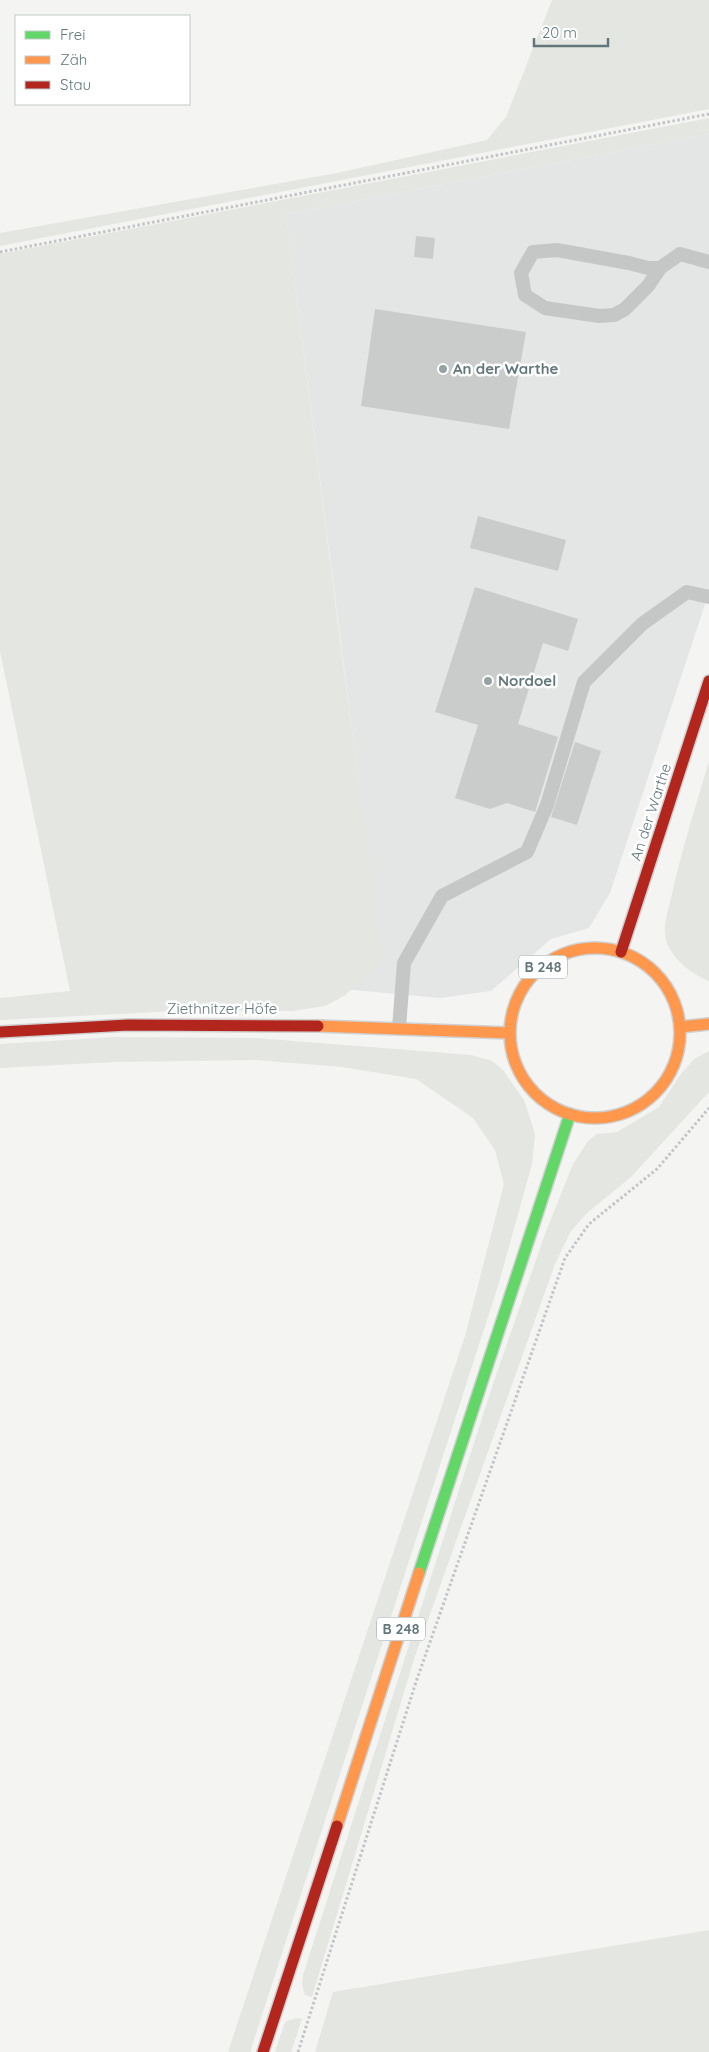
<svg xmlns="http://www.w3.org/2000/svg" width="709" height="2052" font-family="Quicksand,sans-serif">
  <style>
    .built { fill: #e4e5e5 }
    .green { fill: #e4e6e1 }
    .building { fill: #cacccc }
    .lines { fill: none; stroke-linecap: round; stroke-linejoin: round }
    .fast-casing { stroke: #cfd0d0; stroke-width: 14 }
    .slow-casing { stroke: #cfd0d0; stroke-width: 14 }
    .jam-casing { stroke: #cfd0d0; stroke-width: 14 }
    .path { stroke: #c3c4c5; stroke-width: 3; stroke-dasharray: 2.5 2.5; stroke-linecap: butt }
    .lane { stroke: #c5c7c7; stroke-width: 14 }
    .fast { stroke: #63d668; stroke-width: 11 }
    .slow { stroke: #ff974d; stroke-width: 11 }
    .jam { stroke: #b3261e; stroke-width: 11 }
    .poi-dot { fill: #95a3a5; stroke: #fff; stroke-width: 2 }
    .labels { text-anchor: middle; stroke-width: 5; stroke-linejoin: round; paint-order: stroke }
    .shield { fill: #fff; stroke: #91a0a3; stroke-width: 1 }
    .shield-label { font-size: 14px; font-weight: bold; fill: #62777b }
    .poi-label { font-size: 15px; font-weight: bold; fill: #62777b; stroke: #fff; text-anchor: start }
    .street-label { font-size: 15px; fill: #62777b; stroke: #fff }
  </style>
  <rect width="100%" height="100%" fill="#f4f4f3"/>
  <path class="built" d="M709 134V592L610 893 589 928 551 939 491 991 440 998 332 988 378 933 286 214Z"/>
  <path class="green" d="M552 0H709V109L0 246V233L337 173 487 140 506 117Z
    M709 118V134L286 214 341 648 383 962 344 996 325 1006 292 1011H177L0 1020V998L70 991 0 651V254Z
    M709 761V981C690 973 673 960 666 940 662 925 669 908 672 894 682 849 696 805 709 761Z
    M116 1037 256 1038 471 1055 492 1061 503 1070 524 1100 535 1134 532 1164 498 1286 250 2052H228L465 1336 504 1184 495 1150 473 1118 416 1079 342 1067 256 1060 114 1062 0 1068V1044Z
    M709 1051V1092L631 1177 587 1213 571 1231 555 1264 414 1659 312 1997 305 1995 302 1985 303 1975 494 1381 545 1234 573 1164 588 1141 597 1134 617 1132 659 1107 681 1074 694 1059Z
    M709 1930V2052H315L333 1992Z
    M296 2018 302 2019 291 2052H275L285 2022Z"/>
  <path class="building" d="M416 236 435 238 433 259 414 257Z
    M375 309 526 332 509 429 361 406Z
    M478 516 566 540 558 571 470 548Z
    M475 587 578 619 568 651 543 643 518 724 558 737 535 812 507 803 490 809 455 798 478 725 435 712Z
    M575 742 601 751 577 825 551 817Z"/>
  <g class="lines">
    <defs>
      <path id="fast" d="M419 1573 570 1114"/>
      <path id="slow" d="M510 1033a85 85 0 1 1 170 0a85 85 0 1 1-170 0Z
        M318 1026 510 1033
        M680 1027 709 1024
        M337 1826 419 1573"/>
      <path id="jam" d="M621 952 709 681
        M0 1032 128 1025 318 1026
        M263 2052 337 1826"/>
    </defs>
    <use href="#fast" class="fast-casing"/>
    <use href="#slow" class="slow-casing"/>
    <use href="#jam" class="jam-casing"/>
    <path class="path" d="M0 252 709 114
      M298 2052 416 1682 565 1258 589 1224 657 1169 709 1108"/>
    <path class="lane" d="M660 268H648L629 263 557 250 533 252 521 273 525 295 545 308 599 316 614 315 625 309 648 286 660 268 680 254 709 262
      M399 1028 404 963 442 896 527 852 547 805 584 682 642 624 687 592 709 597"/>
    <use href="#fast" class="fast"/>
    <use href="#slow" class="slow"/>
    <use href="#jam" class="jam"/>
  </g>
  <g class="poi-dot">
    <circle cx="443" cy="369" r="5"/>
    <circle cx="488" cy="681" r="5"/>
  </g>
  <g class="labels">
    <g class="shield">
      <rect x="519" y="955.5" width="48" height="23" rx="4"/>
      <rect x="377" y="1617.5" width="48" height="23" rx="4"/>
    </g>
    <g class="shield-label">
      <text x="543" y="972">B 248</text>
      <text x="401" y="1634">B 248</text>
    </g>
    <g class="poi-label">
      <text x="453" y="374">An der Warthe</text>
      <text x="498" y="686">Nordoel</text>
    </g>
    <g class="street-label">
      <text transform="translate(651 812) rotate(-72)" y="5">An der Warthe</text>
      <text x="222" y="1014">Ziethnitzer Höfe</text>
    </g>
  </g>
  <rect x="15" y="15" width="175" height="90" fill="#ffffff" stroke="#c0c9ca"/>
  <rect x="25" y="31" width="25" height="8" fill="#63d668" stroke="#c0c9ca"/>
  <text x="60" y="40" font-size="15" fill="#62777b">Frei</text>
  <rect x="25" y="56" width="25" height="8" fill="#ff974d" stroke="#c0c9ca"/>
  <text x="60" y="65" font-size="15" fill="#62777b">Zäh</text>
  <rect x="25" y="81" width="25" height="8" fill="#b3261e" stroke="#c0c9ca"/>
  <text x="60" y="90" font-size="15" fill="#62777b">Stau</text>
  <path d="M534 38v8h74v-8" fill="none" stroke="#62777b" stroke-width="2.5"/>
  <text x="542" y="38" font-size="15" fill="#62777b" stroke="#ffffff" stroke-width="4" paint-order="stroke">20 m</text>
</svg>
